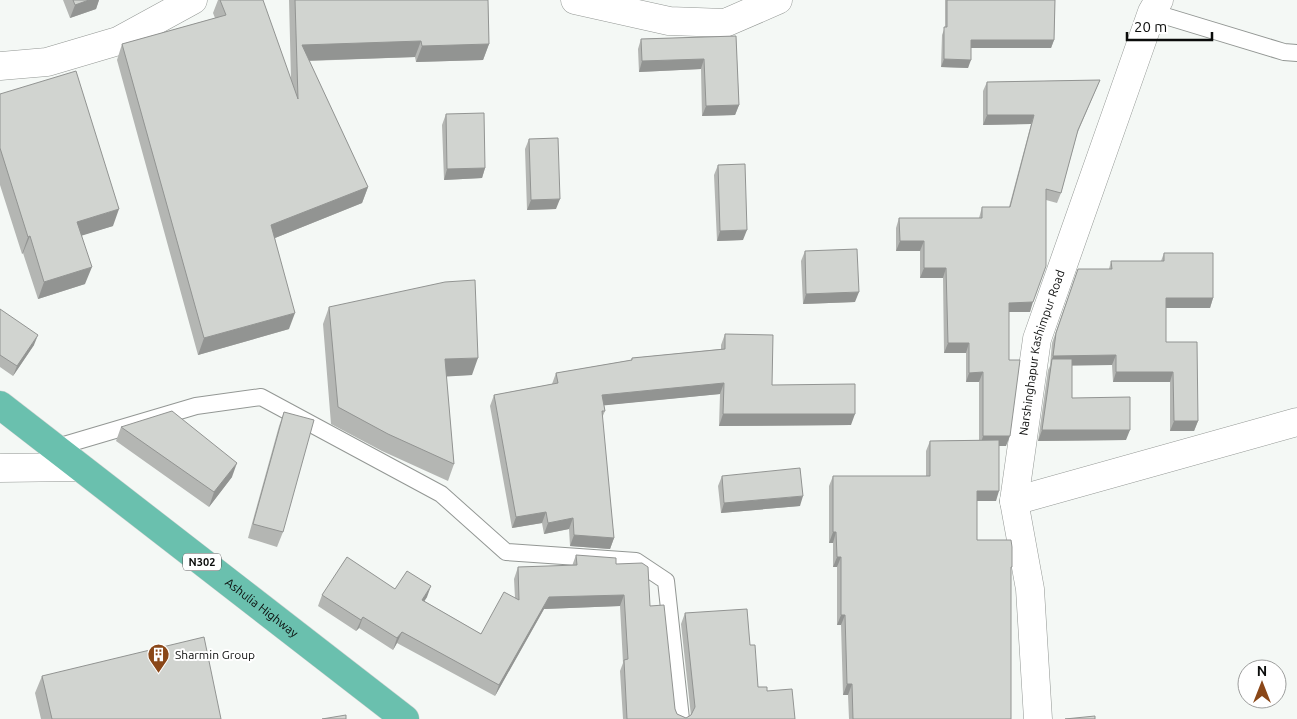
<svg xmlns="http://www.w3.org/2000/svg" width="1297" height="719" font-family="Ubuntu,sans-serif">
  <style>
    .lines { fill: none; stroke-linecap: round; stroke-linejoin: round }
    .service-casing { stroke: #939794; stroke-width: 18 }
    .minor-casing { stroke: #939794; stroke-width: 29 }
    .tertiary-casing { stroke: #939794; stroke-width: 29 }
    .trunk-casing { stroke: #d3d3d3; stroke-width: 29 }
    .service { stroke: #fff; stroke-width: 16 }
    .minor { stroke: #fff; stroke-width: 28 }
    .tertiary { stroke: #fff; stroke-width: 28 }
    .trunk { stroke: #6ac0ae; stroke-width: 28 }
    .wall { fill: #b4b6b3 }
    .shaded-wall { fill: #929492 }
    .building { fill: #d1d4d0; stroke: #929492 }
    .labels { text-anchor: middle; stroke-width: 4; stroke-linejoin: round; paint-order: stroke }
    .shield { fill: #fff; stroke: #545554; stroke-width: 1 }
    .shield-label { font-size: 11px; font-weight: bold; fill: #0b0c0b }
    .street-label { font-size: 12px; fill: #0b0c0b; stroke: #fff }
    .poi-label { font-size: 12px; fill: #0b0c0b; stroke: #fff; text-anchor: start }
  </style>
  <rect width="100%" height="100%" fill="#f4f8f5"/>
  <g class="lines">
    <defs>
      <path id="service" d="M1152 12 1284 52 1297 53
        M54 448 196 406 261 397 441 494 506 552 636 561 666 581 681 719"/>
      <path id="minor" d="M575 0 669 21 725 23 778 0
        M0 66 47 62 118 41 193 0
        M0 468 79 467
        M1014 501 1297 422"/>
      <g id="tertiary">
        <path id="s1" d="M1038 719 1030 589 1014 501 1037 339 1152 12 1159 0"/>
      </g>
      <g id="trunk">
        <path id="s2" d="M0 405 405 719"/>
      </g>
    </defs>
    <use href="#service" class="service-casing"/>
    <use href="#minor" class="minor-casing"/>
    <use href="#tertiary" class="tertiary-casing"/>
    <use href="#trunk" class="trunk-casing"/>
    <use href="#service" class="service"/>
    <use href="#minor" class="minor"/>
    <use href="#tertiary" class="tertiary"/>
    <use href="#trunk" class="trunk"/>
  </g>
  <path class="wall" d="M63 0H99L96 9 70 18Z
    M218 0H220L291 79 289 0H488L489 44 483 60 416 62 415 57 309 61 368 187 362 203 275 238 289 329 198 355 117 60 122 44 215 18 213 13Z
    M945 0H1055L1054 40 1051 48H971L968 68 941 67 942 35 945 27Z
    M736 36 739 105 735 115 702 116 701 69 639 72 638 49 641 39Z
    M1100 80 1077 134 1061 193 1057 203 1046 200 1030 312H1009L1006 446H999L996 501H977V540L1011 571V719H849L848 695H843L841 625H837V567H833V543H829V486L833 476H926V451L930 441 979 440V382H966V353H944L943 278H920V251H896V228L899 218H979L982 207H1009L1031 124 983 125V91L987 82Z
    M0 94 113 226 82 235 85 284 38 299 23 253 22 254 0 185Z
    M446 114 485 168 482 178 444 180 442 125Z
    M529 139 556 209 527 210 525 149Z
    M718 165 743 240 717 241 714 175Z
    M805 251 855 302 803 304 801 261Z
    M1164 253 1213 298 1210 308H1166V342L1198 421 1194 431H1170V382H1113L1112 365H1072V398L1126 440 1038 441 1048 370 1050 366 1052 343 1078 269H1109L1111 261H1161Z
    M329 307 472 375 446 376 454 464 448 481 382 451 331 424 323 324Z
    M0 309 34 345 13 376 0 367Z
    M725 334 772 385 851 425 719 426 720 394 604 405 605 411 602 418 614 538 610 549 570 546 569 529 544 534 542 523 512 528 490 406 494 395 552 384 556 373 631 360 632 358 721 349V345Z
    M284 412 283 532 277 547 248 538 279 426Z
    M121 427 232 477 209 507 116 441Z
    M722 476 800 506 721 513 718 486Z
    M576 555 616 564 650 606 675 709 677 714 686 718 691 716 681 624 685 613 750 645 758 687 767 691 795 719H623L620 671 623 663 620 606 544 609 495 696 397 643 393 650 359 628 356 631 318 606 322 595 395 589 427 597 424 601 481 634 515 598 514 579 518 567 572 566Z
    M42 676 221 719H41L35 693Z"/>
  <path class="shaded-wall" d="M89 0H99L96 9 70 18 75 5Z
    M971 40H1054L1051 48H969Z
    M421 41 415 57 297 61 302 45Z
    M489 44 483 60 416 62 422 46Z
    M704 59 701 69 639 72 642 61Z
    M944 59 971 60 968 68 941 67Z
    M739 105 735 115 702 116 706 106Z
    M987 115H1034L1031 124 983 125Z
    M485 168 482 178 444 180 447 169Z
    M368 187 362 203 265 242 271 225Z
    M560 199 556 209 527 210 531 200Z
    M119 209 113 226 71 239 77 222Z
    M747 230 743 240 717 241 720 231Z
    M30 236 23 253 22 254 28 237Z
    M900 241H924L920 251H896Z
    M92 267 85 284 38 299 44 282Z
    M924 268H946L943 278H920Z
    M859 292 855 302 803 304 806 294Z
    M1166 298H1213L1210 308H1162Z
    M1033 302 1030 312H1006L1009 303Z
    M295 313 289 329 198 355 204 338Z
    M38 335 34 345 13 376 17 366Z
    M948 343H969L966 353H944Z
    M1116 355 1112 365 1051 366 1052 359 1050 366 1053 356Z
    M478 358 472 375 439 377 445 359Z
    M983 372 979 382H966L969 373Z
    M1116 372H1173L1170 382H1113Z
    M724 383 720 394 598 406 602 395Z
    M723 414H855L851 425 719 426Z
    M1174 421H1198L1194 431H1170Z
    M1042 430H1130L1126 440 1038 441Z
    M983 436H1010L1006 446H980Z
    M237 463 232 477 209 507 214 492Z
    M977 491H999L996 501H973Z
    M803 496 800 506 721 513 724 503Z
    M546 512 542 523 512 528 516 517Z
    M573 518 569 529 544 534 548 523Z
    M833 532H836L833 543H829Z
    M574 535 614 538 610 549 570 546Z
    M837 557H841L837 567H833Z
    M431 586 427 597 418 611 422 600Z
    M624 595 620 606 544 609 495 696 499 685 549 597Z
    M841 615H845L841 625H837Z
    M363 617 359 628 356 631 361 620Z
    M402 632 397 643 393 650 397 638Z
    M847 684H852L848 695H843Z"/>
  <path class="building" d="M73 0H89L75 5Z
    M220 0H263L298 99 295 0H488L489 44 422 46 421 41 302 45 368 187 271 225 295 313 204 338 122 44 226 15Z
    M947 0H1055L1054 40H971V60L944 59V27H947Z
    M736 36 739 105 706 106 704 59 642 61 641 39Z
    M76 71 119 209 77 222 92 267 44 282 30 236 28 237 0 148V94Z
    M1100 80 1078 130 1061 193 1046 189V266L1033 302 1009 303V360H1020L1010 436H983V372L969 373V343H948L946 268H924V241H900L899 218H982V207H1010L1034 115H987V82Z
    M484 113 485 168 447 169 446 114Z
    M558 138 560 199 531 200 529 139Z
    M745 164 747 230 720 231 718 165Z
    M857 249 859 292 806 294 805 251Z
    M1164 253H1213V298H1166V342H1197L1198 421H1174L1173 372H1116V355L1053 356 1056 333 1078 269H1112L1111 261H1164Z
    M475 280 478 358 445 359 454 464 388 434 338 407 329 307 445 282Z
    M0 309 38 335 17 366 0 355Z
    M725 334 773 335 772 385 855 384V414H723L724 383 602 395 605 411H602L614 538 574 535 573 518 548 523 546 512 516 517 494 395 558 383 556 373 632 360V358L725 349Z
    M1052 359H1072V398L1130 397V430H1042Z
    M172 411 237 463 214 492 121 427Z
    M284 412 314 420 283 532 253 524Z
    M999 440V491H977V540H1011L1012 547V567H1011V719H853L852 684H847L845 615H841V557H837L836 532H833V476H930V441Z
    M800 468 803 496 724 503 722 476Z
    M576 555 616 558V564L642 563 648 567 650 606 664 605 675 709 677 714 686 718 691 715 695 707 685 613 747 609 750 645H755L758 687H767V691L792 689 795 719H627L624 660 628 659 624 595 549 597 499 685 402 632 397 638 363 617 361 620 322 595 347 557 395 589 407 571 431 586 422 600 481 634 504 592 519 600 518 567 577 565Z
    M204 637 221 719H52L42 676Z
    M346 715V719H322Z
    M1095 716V719H1065Z"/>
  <defs>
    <symbol id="building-pin" viewBox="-11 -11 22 30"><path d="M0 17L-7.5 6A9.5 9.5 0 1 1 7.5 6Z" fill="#8a4718" stroke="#fff"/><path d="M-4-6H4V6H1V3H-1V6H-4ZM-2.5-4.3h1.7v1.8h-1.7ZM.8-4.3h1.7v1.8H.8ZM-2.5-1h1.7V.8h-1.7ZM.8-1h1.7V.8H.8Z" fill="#fff"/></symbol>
  </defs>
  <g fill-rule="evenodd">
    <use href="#building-pin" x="146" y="642" width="25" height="34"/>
  </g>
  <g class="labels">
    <rect class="shield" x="183" y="553.5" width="38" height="17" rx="4"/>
    <g class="shield-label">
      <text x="202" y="566">N302</text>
    </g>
    <g class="street-label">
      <text dy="4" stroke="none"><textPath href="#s1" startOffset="371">Narshinghapur Kashimpur Road</textPath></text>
      <text dy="4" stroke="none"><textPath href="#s2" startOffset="331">Ashulia Highway</textPath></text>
    </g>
    <g class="poi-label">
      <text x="175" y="659">Sharmin Group</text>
    </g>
  </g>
  <g transform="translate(1262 684)"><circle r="24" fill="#ffffff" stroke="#9d9e9d"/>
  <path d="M0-4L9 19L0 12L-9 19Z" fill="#8a4718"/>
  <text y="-8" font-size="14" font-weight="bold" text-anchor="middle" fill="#0b0c0b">N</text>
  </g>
  <path d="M1127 32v8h85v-8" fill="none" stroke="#0b0c0b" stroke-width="2.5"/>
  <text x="1134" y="32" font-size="15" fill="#0b0c0b" stroke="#ffffff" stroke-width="4" paint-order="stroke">20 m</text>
</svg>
